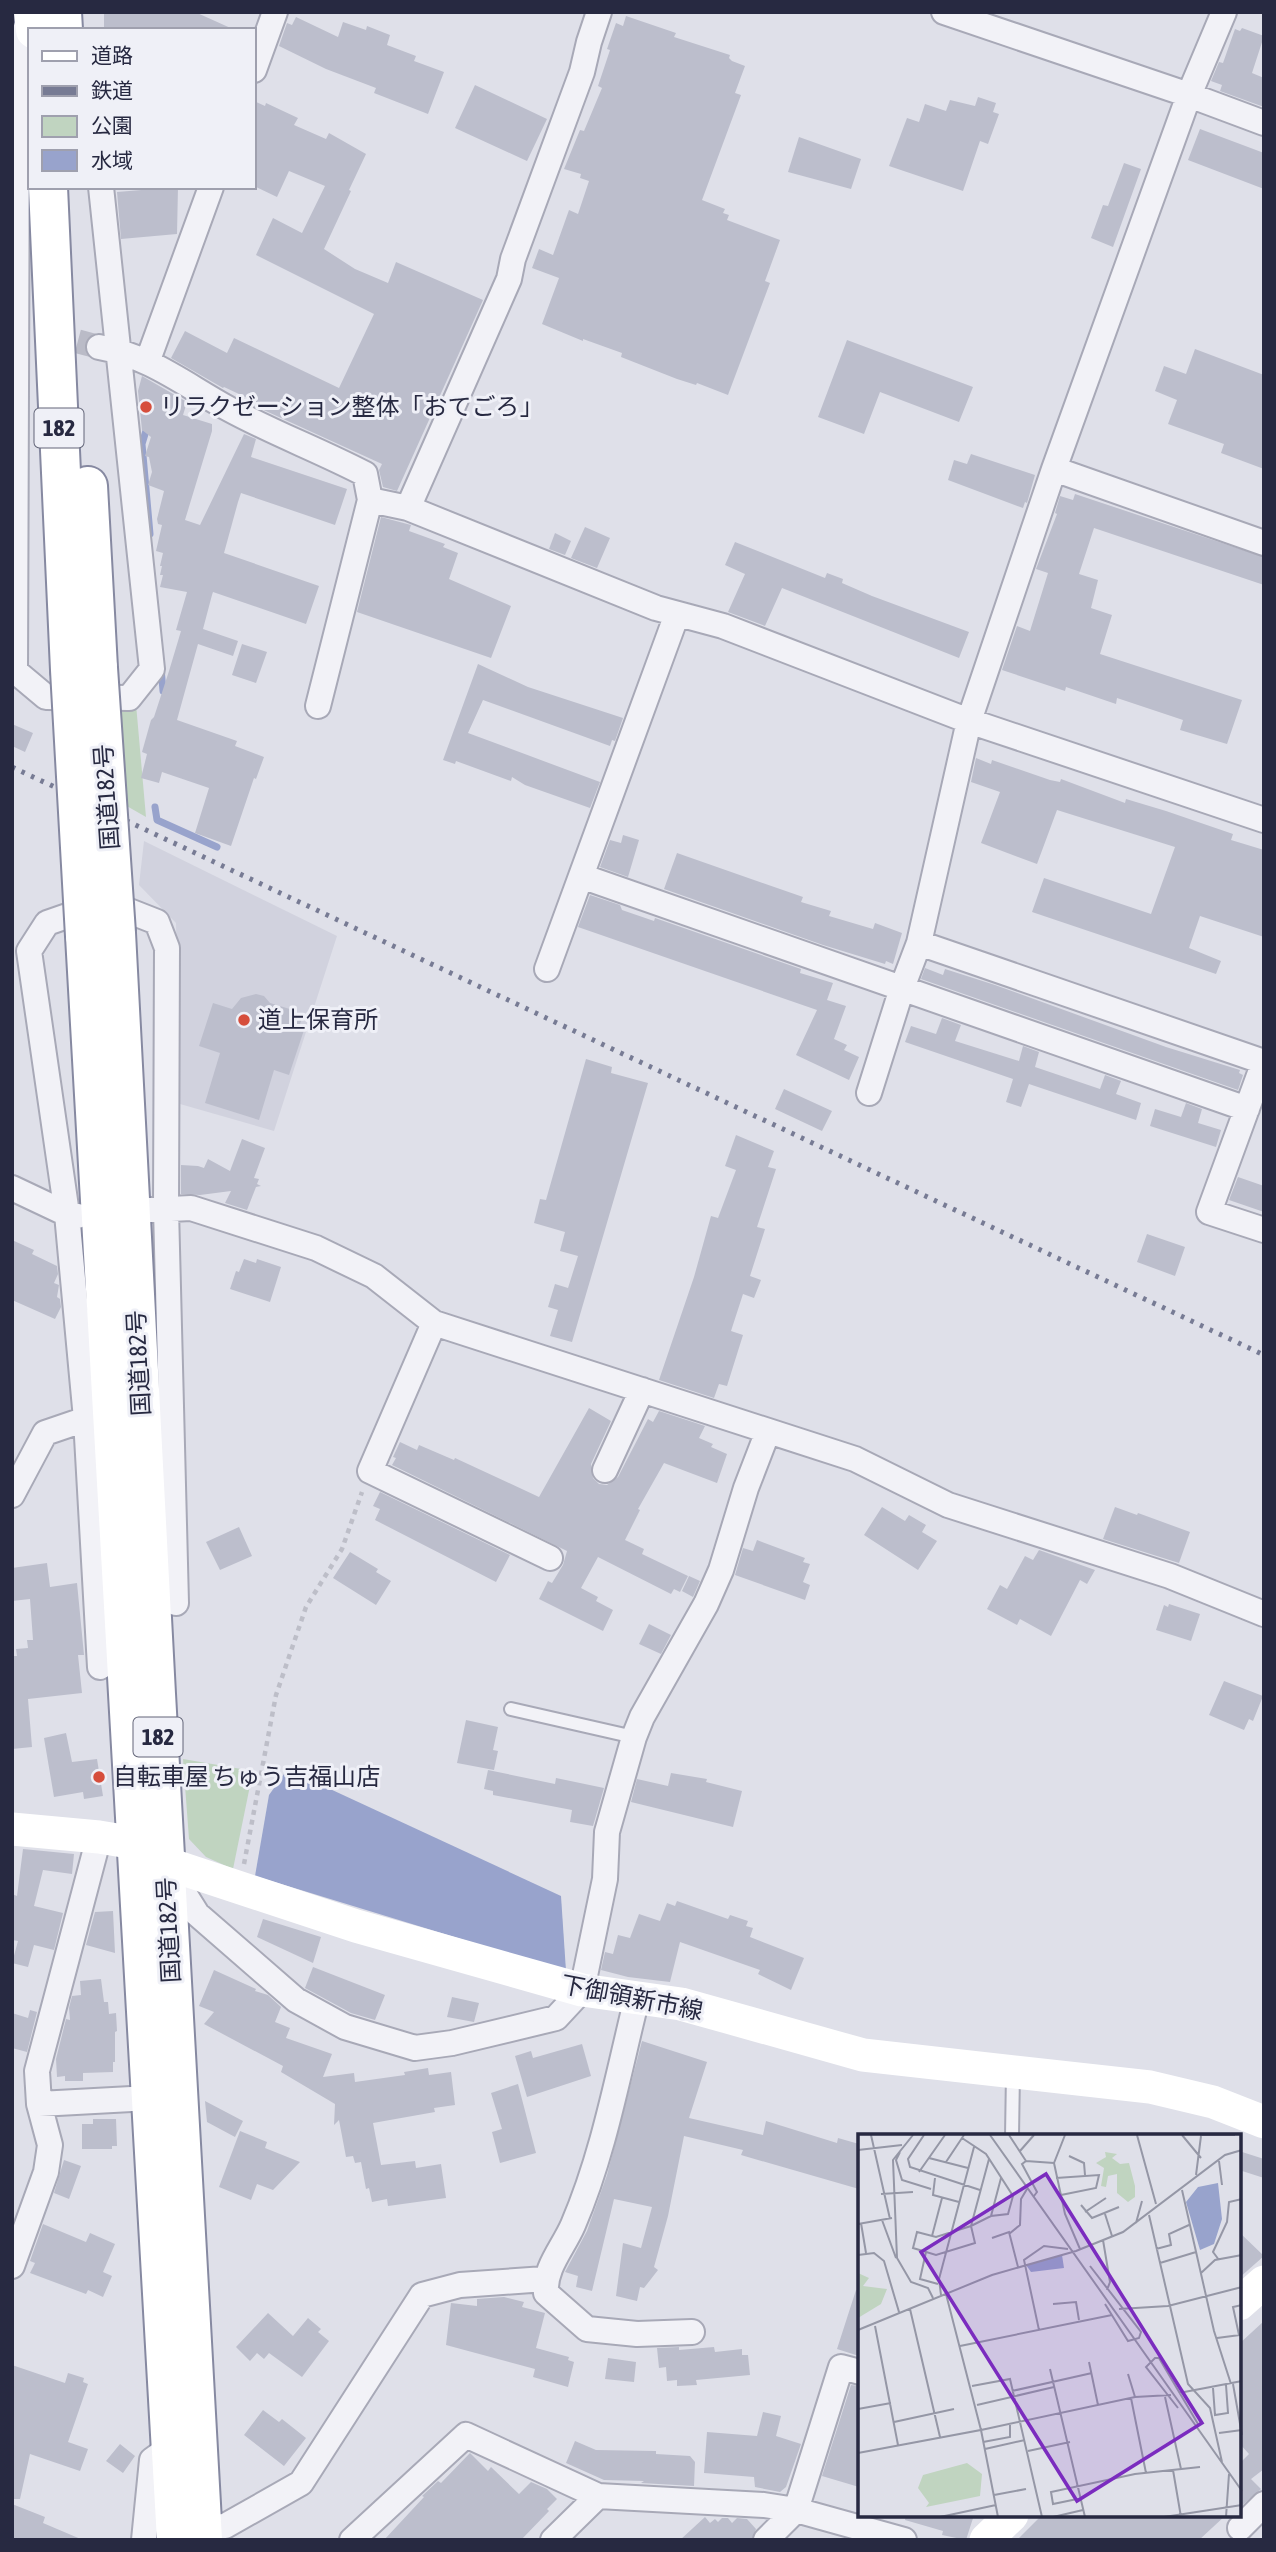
<svg xmlns="http://www.w3.org/2000/svg" width="1276" height="2552" font-family="'Asap Condensed','Noto Sans JP',sans-serif">
  <style>
    .built { fill: #d1d2de }
    .green { fill: #c0d4c0 }
    .water { fill: #98a3cc }
    .lines { fill: none; stroke-linecap: round; stroke-linejoin: round }
    .stream { stroke: #98a3cc; stroke-width: 7 }
    .building { fill: #bcbecc }
    .street-tunnel { stroke: #babbc7; stroke-width: 24; stroke-dasharray: 24 12; stroke-linecap: butt }
    .lane-casing { stroke: #a8a9b7; stroke-width: 16 }
    .street-casing { stroke: #a8a9b7; stroke-width: 28 }
    .highway-casing { stroke: #8689a1; stroke-width: 42 }
    .path { stroke: #bdbec8; stroke-width: 4.5; stroke-dasharray: 5 5; stroke-linecap: butt }
    .lane { stroke: #f2f2f7; stroke-width: 12 }
    .street { stroke: #f2f2f7; stroke-width: 24 }
    .secondary { stroke: #fff; stroke-width: 33 }
    .highway { stroke: #fff; stroke-width: 38 }
    .rail { stroke: #777b94; stroke-width: 5; stroke-dasharray: 3.5 7; stroke-linecap: butt }
    .highway-bridge-casing { stroke: #8689a1; stroke-width: 42; stroke-linecap: butt }
    .highway-bridge { stroke: #fff; stroke-width: 38 }
    .poi-dot { fill: #d64e3c; stroke: #eff0f7; stroke-width: 2.5 }
    .labels { text-anchor: middle; stroke-width: 6; stroke-linejoin: round; paint-order: stroke }
    .shield { fill: #eff0f7; stroke: #636578; stroke-width: 2 }
    .shield-label { font-size: 23px; font-weight: bold; fill: #272941 }
    .poi-label { font-size: 24px; fill: #272941; stroke: #eff0f7; text-anchor: start }
    .street-label { font-size: 24px; fill: #272941; stroke: #eff0f7 }
    .inset-road { fill: none; stroke: #9597a6; stroke-width: 2 }
    .view { fill: #7b2cbf; fill-opacity: 0.15; stroke: #7b2cbf; stroke-width: 3.5 }
    .inset-edge { fill: none; stroke: #272941; stroke-width: 3.5 }
  </style>
  <rect width="100%" height="100%" fill="#dfe0e9"/>
  <path class="built" d="M144 841 337 936 274 1131 180 1104 176 923 139 885Z"/>
  <path class="green" d="M136 704 146 817 83 781 91 705Z
    M183 1759 253 1771 233 1869 206 1857 189 1839Z"/>
  <path class="water" d="M284 1774 302 1776 561 1896 566 1971 255 1876 269 1795Z"/>
  <g class="lines">
    <path class="stream" d="M148 424 142 444 150 534
      M161 668 163 691
      M155 807 157 820 217 847"/>
  </g>
  <path class="building" d="M104 12H195L235 30H104Z
    M626 16 676 33 674 37 730 55 729 58 732 61 745 66 735 93 741 95 702 200 725 209 723 213 729 215 727 220 780 240 765 281 770 283 728 395 697 383 696 385 677 379 621 357 622 353 583 339V341L542 324 559 278 532 268 539 249 553 255 569 210 578 214 589 181 580 178 581 174 564 169 580 130 584 131 602 88 598 86 610 50 607 49 616 23 623 26Z
    M296 17 338 37 343 22 366 30 367 26 390 35 387 45 416 56 414 61 444 72 428 114 374 93 376 88 326 69 279 46 287 23 292 25Z
    M1242 28 1264 36 1252 73 1264 78V107L1220 91 1222 85 1211 81 1219 62 1223 63 1235 29 1240 31Z
    M475 85 547 119 527 161 455 128Z
    M978 97 996 103 993 112 999 114 988 144 980 141 963 191 889 166 907 118 919 122 925 104 946 111 950 100 975 106Z
    M254 101 265 106 266 103 298 118 294 125 326 139 329 133 366 154 349 190 351 191 324 249 355 269 388 283 396 262 483 300 397 491 383 487 379 470 382 464 257 407 258 403 224 387 223 388 171 358 185 331 227 353 234 338 339 388 374 314 256 255 273 218 302 233 325 186 289 171 277 197 254 186Z
    M1200 129 1264 153V189L1188 160Z
    M799 137 861 159 851 189 788 172Z
    M1124 163 1141 169 1113 247 1091 238 1103 205 1108 206Z
    M178 187 177 234 121 239 117 192Z
    M847 340 973 387 959 422 880 392 864 434 818 417Z
    M1195 349 1264 375V469L1221 453 1224 444 1168 424 1177 400 1155 391 1164 366 1186 374Z
    M142 376 187 402 183 415 212 424V431L185 520 200 525 244 434 256 439 251 457 347 489 335 525 241 493 238 502 224 553 319 586 306 624 213 592 212 595 203 629 238 641 233 656 198 644 177 720 237 741 235 746 264 757 256 779 254 778 231 846 195 833 209 788 162 772 159 783 141 778 147 754 142 752 151 720 154 717 169 671 181 631 176 630 187 592 160 587 163 575H160L162 566H160L163 553 156 551 162 525 158 524 157 519 164 491 148 485 152 472 149 457 145 456 151 437 142 430 138 391Z
    M971 454 1035 475 1027 503 1025 502 1023 508 948 480 954 460 967 464Z
    M1075 494 1264 557V585L1094 528 1079 574 1098 580 1091 608 1112 615 1100 654 1242 700 1227 744 1180 730 1183 720 1117 698 1116 704 1066 687 1065 691 1002 670 1017 626 1030 631 1048 573 1036 569 1057 514 1055 513 1060 496 1073 500Z
    M381 517 411 525 409 531 445 544 443 547 458 553 449 579 511 606 491 658 357 612Z
    M585 527 610 538 597 568 571 558Z
    M555 533 571 541 565 555 549 549Z
    M735 542 825 578 827 573 843 579 842 583 872 596 969 632 959 658 782 588 765 626 728 612 745 574 725 565Z
    M242 644 267 652 256 683 232 675Z
    M478 664 528 687 623 718 615 741 612 740 610 746 483 700 468 733 600 782 590 808 525 785 512 777 511 781 456 761 455 764 443 760Z
    M12 724 33 733 25 752 12 746Z
    M976 758 991 764 992 760 1050 780 1060 782 1061 779 1125 803 1126 799 1166 811 1233 834 1231 840 1264 850V937L1200 916 1189 948 1221 961 1216 974 1032 912 1044 878 1151 914 1175 847 1057 810 1037 864 981 843 1000 792 971 782Z
    M623 835 639 840 628 877 600 867 610 840 621 843Z
    M677 853 803 897 801 902 831 911 829 916 873 929 875 923 902 933 893 964 886 961 885 964 823 945 664 889Z
    M590 895 620 905 622 910 654 921 655 918 801 969 800 973 833 983 827 1000 846 1006 834 1039 847 1045 844 1050 859 1057 849 1080 796 1055 817 1010 578 927Z
    M925 968 943 975 945 969 995 985 1166 1047 1240 1070 1239 1073 1243 1075 1238 1090 921 979Z
    M256 994 264 996 270 1003 293 1010 302 1018 300 1024 303 1025 301 1030H304L289 1075 274 1070 259 1120 205 1103 220 1053 199 1046 213 1003 232 1009 241 998Z
    M942 1018 961 1025 955 1041 1019 1061 1023 1046 1039 1052 1035 1067 1100 1089 1105 1075 1121 1081 1116 1094 1141 1103 1136 1120 1029 1084 1021 1107 1006 1102 1013 1079 905 1042 911 1026 936 1034Z
    M586 1059 612 1067 611 1073 648 1083 572 1342 550 1336 558 1310 548 1307 555 1284 568 1288 578 1256 560 1251 565 1232 534 1223 540 1199 546 1200Z
    M784 1089 832 1111 822 1131 775 1109Z
    M1186 1103 1202 1109 1198 1123 1221 1130 1216 1147 1150 1126 1155 1109 1181 1117Z
    M736 1135 774 1151 768 1167 776 1169 757 1227 765 1229 750 1276 761 1280 754 1298 743 1294 731 1331 743 1335 727 1386 719 1384 714 1398 659 1380 694 1277 711 1216 718 1218 736 1170 725 1166Z
    M242 1139 265 1148 254 1178 259 1179 257 1184 261 1186 256 1187 247 1210 225 1203 231 1191 200 1195 181 1194V1165L198 1166 204 1168 208 1159 230 1171Z
    M1238 1177 1264 1186V1212L1229 1200Z
    M1147 1234 1185 1247 1175 1276 1137 1262Z
    M12 1240 34 1250 32 1254 57 1266 58 1274 54 1283 59 1285 57 1297 60 1299 61 1307 55 1319 12 1300Z
    M244 1259 256 1263 257 1259 281 1267 270 1302 230 1289 236 1271 239 1272Z
    M589 1408 611 1421 591 1464 593 1478 599 1484 607 1485 618 1477 648 1419 653 1422 659 1411 705 1426 699 1438 713 1444 711 1447 727 1454 717 1483 664 1463 638 1509 640 1510 625 1540 644 1549 642 1554 688 1576 680 1592 674 1589 671 1594 598 1557 581 1588 598 1597 596 1601 613 1610 603 1631 539 1599 548 1581 552 1583 563 1565 567 1551 392 1465 396 1458 393 1457 400 1442 417 1450 419 1445 454 1460 455 1458 539 1497Z
    M380 1492 510 1555 496 1582 375 1520 380 1509 373 1506Z
    M882 1507 905 1521 909 1515 926 1525 922 1532 937 1541 918 1570 864 1535Z
    M1115 1507 1137 1515 1138 1513 1190 1532 1179 1563 1103 1539Z
    M239 1527 252 1556 220 1570 206 1542Z
    M757 1540 805 1558 803 1562 810 1564 803 1582 810 1585 805 1600 735 1575 743 1548 753 1551Z
    M1039 1550 1095 1570 1087 1584 1080 1580 1051 1636 1020 1619 1017 1625 987 1609 1000 1585 1007 1589 1025 1556 1033 1560Z
    M350 1552 378 1569 376 1572 391 1581 376 1605 333 1578Z
    M47 1563 50 1587 77 1583 84 1655H78L82 1693 28 1699 32 1747 12 1749 13 1656H17L16 1649 28 1648 27 1640H33L30 1599 12 1601V1568Z
    M689 1576 700 1581 693 1597 682 1591Z
    M1169 1604 1200 1614 1191 1641 1156 1630 1164 1605 1168 1607Z
    M649 1624 671 1635 661 1654 639 1644Z
    M1224 1681 1263 1696 1253 1721 1249 1719 1244 1730 1209 1715Z
    M466 1720 498 1727 493 1750 498 1751 494 1770 457 1763Z
    M66 1733 72 1762 97 1759 103 1796 84 1799 83 1792 54 1797 44 1738Z
    M488 1770 555 1784 556 1778 604 1788 593 1826 570 1822 572 1810 493 1795V1791L484 1789Z
    M671 1773 707 1779 706 1782 742 1791 733 1827 631 1802 637 1779 668 1786Z
    M23 1849 74 1854 72 1874 43 1870 34 1906 63 1913 54 1950 34 1945 28 1967 12 1963 18 1941 12 1940V1894L17 1896Z
    M677 1901 728 1919 730 1915 748 1921 746 1926 753 1928 750 1937 804 1958 791 1990 758 1974 760 1970 680 1942 670 1982 628 1977 601 1970 605 1952 613 1954 618 1935 630 1938 639 1914 660 1921 667 1903 675 1906Z
    M113 1911 115 1953 86 1945 95 1912Z
    M263 1919 321 1937 313 1963 257 1937Z
    M313 1967 385 1995 375 2020 351 2013 305 1988Z
    M214 1970 256 1989 255 1991 268 1995 281 2007 275 2022 290 2028 286 2038 332 2054 323 2077 354 2073 355 2082 405 2075 404 2072 428 2068 429 2075 451 2072 455 2105 434 2108 435 2112 373 2123 381 2165 415 2161 416 2168 441 2164 446 2198 388 2206 387 2199 372 2202 369 2188 366 2189 361 2162 355 2163 353 2156 346 2157 339 2120 334 2125 335 2104 281 2072 283 2066 204 2024 214 2012 199 2006Z
    M101 1979 104 2002H108L109 2014 116 2013 117 2031 115 2032V2062H113V2072L83 2073V2081H65V2076L57 2077 56 2059 66 2019 70 2020 69 2008 72 1996 81 1995 80 1981Z
    M452 1997 479 2003 474 2022 447 2017Z
    M30 2010 37 2012 27 2052 12 2048V2013L28 2018Z
    M642 2041 707 2062 689 2118 763 2135 766 2121 837 2143 838 2138 859 2144V2189L741 2155 743 2150 684 2136 668 2216 654 2267 658 2270 644 2288 640 2287 637 2301 616 2296 623 2243 641 2248 652 2207 614 2199 592 2291 576 2287 578 2276 565 2272 587 2231 607 2175Z
    M582 2044 591 2076 527 2097 515 2056 531 2051 533 2058Z
    M518 2084 536 2153 500 2163 492 2132 502 2129 491 2093Z
    M205 2101 243 2121 235 2137 207 2122Z
    M93 2119H116L117 2146H112V2149H82V2124H93Z
    M240 2131 267 2142 265 2148 300 2162 273 2190 257 2184 251 2200 219 2187Z
    M1239 2151 1264 2159V2178L1239 2170Z
    M64 2160 81 2166 69 2199 54 2193Z
    M43 2224 86 2242 90 2233 115 2244 103 2272 112 2276 103 2297 88 2290 86 2294 30 2273 35 2263 30 2261Z
    M1239 2232 1264 2256 1239 2278Z
    M856 2290 859 2291V2356L837 2349Z
    M504 2297 524 2302 522 2307 545 2313 536 2348 569 2357 568 2360 574 2362 568 2387 533 2377 535 2369 446 2345 451 2303 477 2306V2299Z
    M268 2313 293 2336 308 2318 321 2329 318 2332 329 2341 302 2377 269 2353 264 2359 257 2353 250 2361 236 2347Z
    M1264 2321V2469L1251 2479 1261 2489 1239 2508V2464L1249 2454 1239 2443V2344Z
    M679 2347V2350L714 2347 715 2352 742 2349V2355H748L750 2375 696 2380 697 2385 677 2386V2380L667 2381 666 2367 659 2368 657 2348Z
    M608 2358 636 2362 634 2382 605 2379Z
    M12 2365 65 2383 68 2373 84 2378 83 2382 88 2384 68 2442 88 2449 80 2471 30 2454 20 2499H12Z
    M851 2385 859 2386V2487L822 2476Z
    M263 2410 279 2422 282 2419 306 2438 284 2466 244 2435Z
    M763 2412 781 2416 776 2436 801 2444 786 2487 780 2492 755 2487 754 2477 704 2473 707 2432 757 2436Z
    M575 2441 596 2450 656 2451V2454L690 2456 695 2462 694 2486 641 2483 644 2481 604 2480 566 2463Z
    M120 2444 135 2456 123 2473 106 2461Z
    M470 2453 488 2471 491 2467 519 2494 531 2482 547 2489 557 2499 547 2509 549 2511 521 2540H384L424 2497 422 2496 438 2481 441 2483Z
    M12 2504 45 2517 43 2523 83 2540H12Z
    M906 2515H974L966 2540 942 2535 943 2531 905 2520Z
    M1042 2515H1226L1199 2540H1017Z
    M705 2517 710 2523 715 2519 718 2522 722 2518H728L732 2523 737 2518 747 2519 756 2529 752 2540H680Z"/>
  <g class="lines">
    <path class="street-tunnel" d="M43 332 99 347"/>
    <defs>
      <path id="lane" d="M511 1709 634 1737
        M1012 2136 1013 2073"/>
      <path id="street" d="M31 12 18 52 17 107 15 671 46 697 129 698 152 669 101 187
        M944 12 1189 95 1264 123
        M254 70 275 12
        M99 347C150 356 185 385 229 409 273 433 321 451 365 474L370 500 318 706
        M148 360 211 187
        M1054 469 1264 543
        M370 500 408 508 656 608 723 626 969 721 1264 820
        M408 508 509 279 513 259 582 72 589 42 599 12
        M581 876 1247 1109
        M919 943 1264 1062
        M547 969 677 614
        M1264 1062 1209 1212 1264 1230
        M869 1093 902 988 919 943 969 721 1054 469 1189 95 1224 12
        M12 1188 67 1214 78 1216
        M150 1210 191 1208 316 1248 374 1276 434 1323 855 1459 948 1505 1170 1576 1264 1614
        M434 1323 370 1471 550 1558
        M605 1470 642 1390
        M12 1495 45 1433 86 1419
        M100 1667 86 1419 67 1214 29 951 47 923 70 915 129 911 157 922 167 948 166 1209 176 1603
        M170 1871 197 1914 296 2000 345 2027 415 2048 452 2043 556 2018 582 1990 605 1879 607 1832 634 1737 642 1717 706 1604 721 1570 746 1488 768 1431
        M637 1998C618 2074 604 2153 573 2225 563 2248 544 2268 546 2293L587 2329 637 2334 692 2332
        M39 2104 150 2098
        M12 2266 46 2172 50 2145 39 2104 37 2071 99 1837
        M203 2527 225 2526 301 2483 422 2295 460 2285 545 2279
        M1240 2528 1264 2504
        M144 2540 152 2460 170 2447 180 2446
        M352 2540 466 2435 598 2496 764 2505 796 2510 904 2540
        M553 2540 598 2496
        M766 2540 796 2510 841 2367 860 2372"/>
      <path id="highway" d="M33 12 35 30
        M62 12 63 30
        M48 187 70 670
        M88 486 98 668
        M116 933 156 1694 203 2540
        M85 936 176 2540"/>
    </defs>
    <use href="#lane" class="lane-casing"/>
    <use href="#street" class="street-casing"/>
    <use href="#highway" class="highway-casing"/>
    <path class="path" d="M244 1864 276 1695 306 1607 342 1549 362 1492"/>
    <use href="#lane" class="lane"/>
    <use href="#street" class="street"/>
    <path class="secondary" d="M12 1829 99 1837 135 1843 165 1863 356 1926 582 1990 681 2004 863 2055 1150 2087 1213 2102 1264 2122
      M1239 2304 1264 2282
      M986 2540 1012 2515"/>
    <use href="#highway" class="highway"/>
    <path class="rail" d="M12 767 1264 1355"/>
    <defs>
      <path id="highway-bridge" d="M98 668 116 933
        M70 670 85 936"/>
    </defs>
    <use href="#highway-bridge" class="highway-bridge-casing"/>
    <use href="#highway-bridge" class="highway-bridge"/>
  </g>
  <g class="poi-dot">
    <circle cx="146" cy="407" r="7"/>
    <circle cx="244" cy="1020" r="7"/>
    <circle cx="99" cy="1777" r="7"/>
  </g>
  <g class="labels">
    <g class="shield">
      <rect x="34.5" y="408.5" width="49" height="39" rx="5"/>
      <rect x="133.5" y="1717.5" width="49" height="39" rx="5"/>
    </g>
    <g class="shield-label">
      <text x="59" y="436">182</text>
      <text x="158" y="1745">182</text>
    </g>
    <g class="poi-label">
      <text x="160" y="415">リラクゼーション整体「おてごろ」</text>
      <text x="258" y="1028">道上保育所</text>
      <text x="113" y="1785">自転車屋 ちゅう吉福山店</text>
    </g>
    <g class="street-label">
      <text transform="translate(107 797) rotate(-94)" y="8">国道182号</text>
      <text transform="translate(139 1363) rotate(-93)" y="8">国道182号</text>
      <text transform="translate(169 1930) rotate(-93)" y="8">国道182号</text>
      <text transform="translate(632 1998) rotate(11)" y="8">下御領新市線</text>
    </g>
  </g>
  <g transform="translate(858 2134)">
    <rect width="383" height="383" fill="#dfe0e9"/>
    <path d="M247 18 259 20 254 24 262 30 271 29 277 52V63L270 68 259 59V40L250 42 248 53 243 52 246 34 238 29 248 23ZM0 139 11 144 5 152 29 155 23 170 0 184ZM109 329 124 340 122 362 68 373 71 369 60 354 65 341Z" fill="#c0d4c0"/>
    <path d="M360 49 364 85 356 110 342 116 328 68 340 53ZM204 121 206 134 173 138 168 131Z" fill="#98a3cc"/>
    <path class="inset-road" d="M13 1 32 85M55 1 35 26 39 124 53 148 70 154 75 164M66 1 50 25 52 33 122 56M132 1 384 357M151 1 168 27 164 30 179 58 176 62M207 1 196 29 207 80 222 115M279 1 298 70M324 1 343 24M342 1H377M104 4 128 20 155 62 150 80 133 82 113 92 78 103 59 98 55 114 78 121 117 109 113 92 131 25M0 16 44 11M162 17 176 1M42 18 38 26 44 46 73 55M211 22 226 29 227 41M71 24 110 34M168 27 196 29M361 27 364 51M88 28 106 1M61 38 87 1M338 41 343 2M77 44 75 61 101 68M198 44 241 41 238 54 203 61M324 56 356 197 373 250M23 60 55 58M223 71 234 84 261 73M227 78 248 64M247 80 254 102M291 81 330 250 352 274 364 328M133 82 143 44M24 86 38 124M3 89 8 119M278 89 284 67M0 90 34 84M151 100 162 91 163 65 169 55M74 102 84 64M134 104 151 98 160 133M245 106 252 148 249 156M298 115 313 111 311 100 331 91M68 118 62 145 80 150M0 121 16 119 26 127 41 178M361 126 355 118 369 88 371 68 384 65M302 129 338 118M232 132 283 198 281 204 270 207 247 170M343 139 357 126 384 121M88 160 123 296 277 263 313 261M83 161 81 145 116 13M195 170 218 168 221 186M52 175 82 303M261 175 310 172 384 153M17 192 40 311M0 196 134 141 218 117 265 98 367 21 384 16M181 196 166 126 186 112 210 115M381 201 375 173 384 171M359 204 382 201M102 212 254 181M231 228 240 271M192 235 227 383M270 240 277 263M375 250 384 301M114 252 152 245 184 383M355 254 357 281 370 279 368 251M154 257 234 239M321 259 384 247M307 263 323 335M273 264 288 339M119 271 196 253M320 274 288 233 297 224H301L340 290M0 275 33 269M36 288 96 275M361 299 384 296M125 308 152 303V291M127 315 167 306M170 317 212 308M0 319 123 296 140 383M315 336 323 383M136 361 168 355M224 364 195 370 193 358 277 340 342 333M82 383 138 371M195 383 225 376M306 383 384 371M368 383 371 340"/>
    <path class="view" d="M188 40 344 289 219 367 63 118Z"/>
    <rect width="383" height="383" class="inset-edge"/>
  </g>
  <rect width="1276" height="2552" fill="none" stroke="#272941" stroke-width="28"/>
  <rect x="28" y="28" width="228" height="161" fill="#eff0f7" stroke="#9fa0ae" stroke-width="2"/>
  <rect x="42" y="51" width="35" height="10" fill="#ffffff" stroke="#9fa0ae" stroke-width="2"/>
  <text x="91" y="63" font-size="21" fill="#272941">道路</text>
  <rect x="42" y="86" width="35" height="10" fill="#777b94" stroke="#9fa0ae" stroke-width="2"/>
  <text x="91" y="98" font-size="21" fill="#272941">鉄道</text>
  <rect x="42" y="116" width="35" height="21" fill="#c0d4c0" stroke="#9fa0ae" stroke-width="2"/>
  <text x="91" y="133" font-size="21" fill="#272941">公園</text>
  <rect x="42" y="150" width="35" height="21" fill="#98a3cc" stroke="#9fa0ae" stroke-width="2"/>
  <text x="91" y="168" font-size="21" fill="#272941">水域</text>
</svg>
